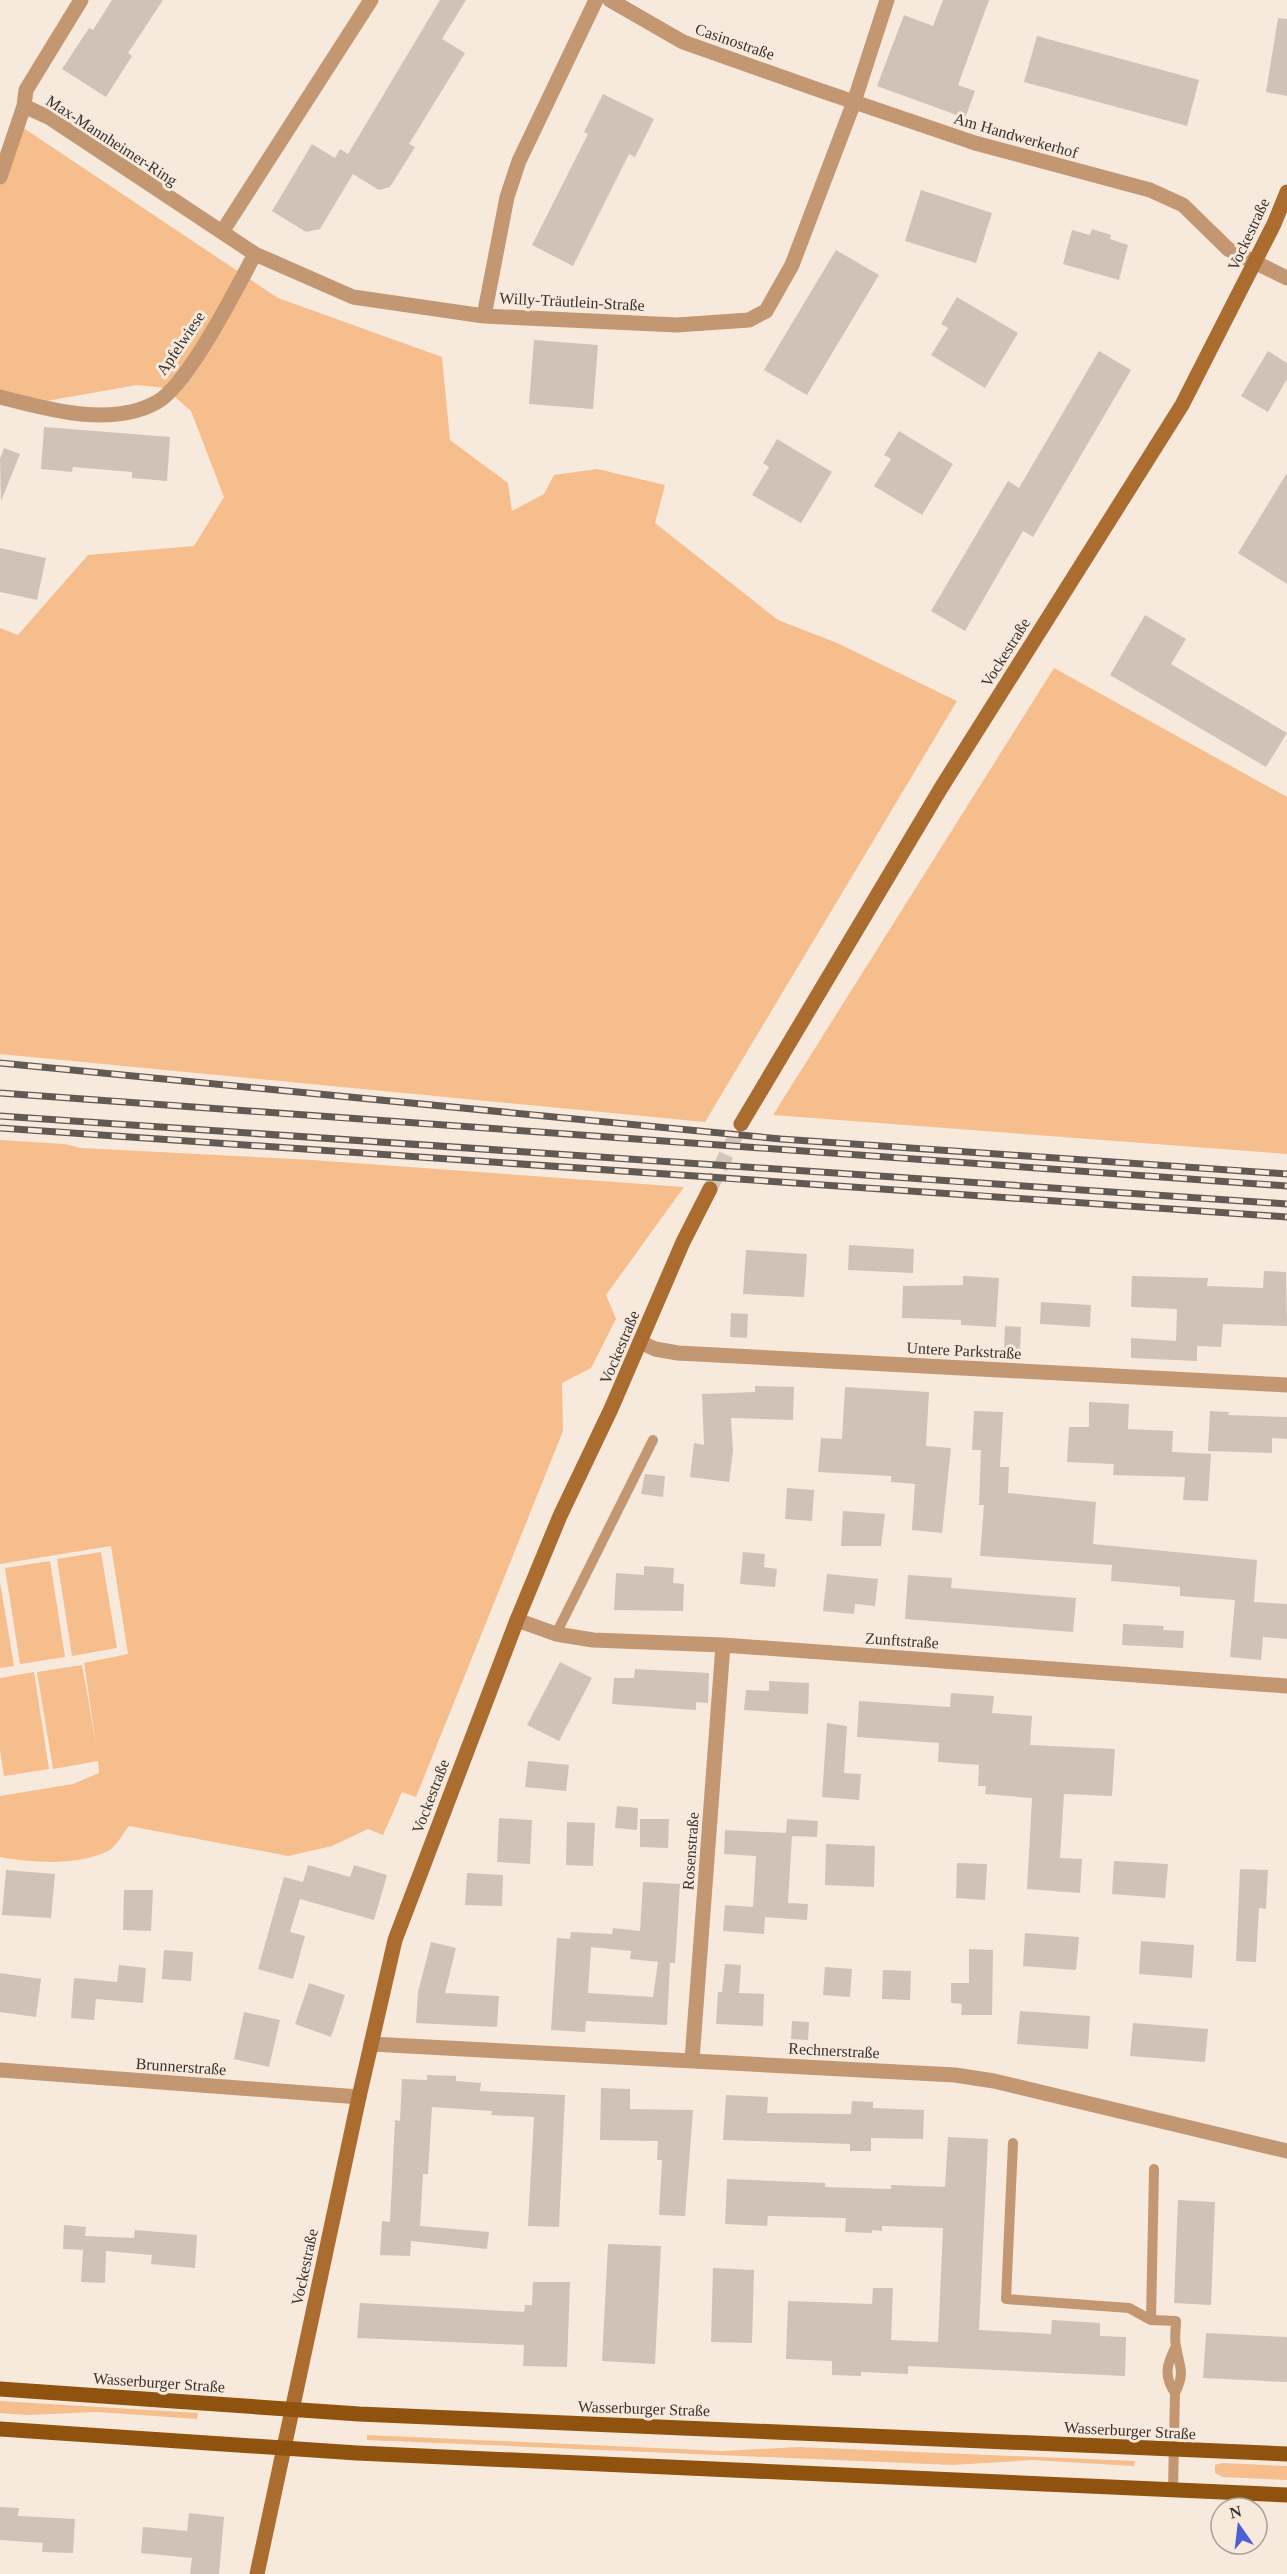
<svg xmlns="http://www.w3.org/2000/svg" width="1287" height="2574" font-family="Georgia,serif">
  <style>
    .green { fill: #f6bd8d }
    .building { fill: #d1c2b7; fill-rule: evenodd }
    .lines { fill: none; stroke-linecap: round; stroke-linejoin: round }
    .secondary-tunnel { stroke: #d2c5ba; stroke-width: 15; stroke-dasharray: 15 8; stroke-linecap: butt }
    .lane { stroke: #c39772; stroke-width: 10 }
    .street { stroke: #c39772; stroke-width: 15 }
    .secondary { stroke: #ab6c30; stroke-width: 15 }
    .primary { stroke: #8f520f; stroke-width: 15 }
    .rail-casing { stroke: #615a54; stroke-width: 7 }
    .rail { stroke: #f8e9dd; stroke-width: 4.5; stroke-dasharray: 14; stroke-linecap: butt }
    .labels { text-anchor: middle; stroke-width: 6; stroke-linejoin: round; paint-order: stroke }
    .street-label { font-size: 16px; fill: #38332e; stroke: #f8e9dd }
  </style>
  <rect width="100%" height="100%" fill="#f8e9dd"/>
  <path class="green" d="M16 123 278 298 442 357 450 440 508 483 512 511 544 494 554 475 597 469 665 485 655 523 778 620 837 643 957 701 705 1122 0 1054V628L18 635 88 555 194 546 224 497 191 411 165 388 137 385 46 401 0 391V155Z
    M1054 668 1287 797V1154L773 1115Z
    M0 1140 64 1144 81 1148 312 1160 684 1187 606 1295 616 1319 591 1368 562 1383 563 1431 416 1797 402 1792 383 1835 368 1829 332 1846 288 1856 129 1826C123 1833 116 1847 108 1851 78 1866 32 1863 0 1857V1796L73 1784 99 1773 98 1761 53 1769 37 1672 82 1665 96 1744 84 1663 128 1654 111 1546 0 1564Z
    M101 1552 117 1648 72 1656 57 1559Z
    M50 1561 65 1657 20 1664 5 1568Z
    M0 1582 14 1666 0 1668Z
    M34 1672 49 1769 4 1776 0 1750V1678Z
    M0 2401 198 2413 197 2419 97 2412 27 2415 0 2413Z
    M367 2435 723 2451 799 2447 1135 2461 1134 2466 1032 2460 953 2465 367 2440Z
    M1222 2463 1287 2466V2480L1223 2477 1215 2473V2465Z"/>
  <path class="building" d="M112 0H163L128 53 132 56 106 97 62 69 89 28 93 30Z
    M440 0H466L442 39 465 53 409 144 415 147 390 187 379 190 353 174 320 229 306 232 272 211 312 144 335 158 340 149 348 154Z
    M943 0H989L958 85 975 91 965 118 877 86 904 15 933 26Z
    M1278 18 1287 19V96L1266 92Z
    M1037 36 1199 80 1187 126 1024 82Z
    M603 94 654 119 635 157 629 154 573 266 532 245 588 134 584 132Z
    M921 190 992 213 976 263 905 241Z
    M1092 229 1111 235 1110 239 1128 245 1119 280 1063 264 1072 230 1090 235Z
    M836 250 879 275 807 395 764 370Z
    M957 297 1018 333 985 388 931 355 948 328 941 324Z
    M534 340 598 345 593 409 529 404Z
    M1099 351 1131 370 1033 537 1023 531 965 631 931 611 1008 481 1019 488Z
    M1268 351 1287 363V379L1268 412 1241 396Z
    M44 427 170 437 167 481 132 478V472L73 467 72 472 41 469Z
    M899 431 953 464 922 515 874 486 891 459 884 455Z
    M777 439 832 472 801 523 752 495 769 467 763 463Z
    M4 448 20 454 1 501 0 459Z
    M1287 473V584L1238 553Z
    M0 548 46 558 37 600 0 592Z
    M1145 615 1186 639 1171 664 1287 733 1266 767 1110 675Z
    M849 1245 914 1249 913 1273 848 1270Z
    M746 1250 807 1254 804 1297 743 1294Z
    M1264 1271 1286 1272 1287 1326 1223 1324 1221 1347 1197 1346V1361L1131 1358V1338L1176 1341 1177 1309 1131 1307 1132 1276 1208 1278 1207 1286 1263 1288Z
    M963 1276 999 1278 996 1327 961 1325V1320L902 1318 903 1286 963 1285Z
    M1041 1302 1091 1305 1090 1327 1040 1324Z
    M731 1313 748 1314 747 1338 730 1337Z
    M1005 1326 1021 1327 1020 1349 1004 1348Z
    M755 1386 794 1387 793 1420 731 1418 733 1451 729 1482 690 1477 694 1443 704 1445 702 1394 755 1392Z
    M845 1387 929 1392 926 1446 951 1448 942 1533 912 1530 915 1484 891 1482V1476L818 1472 821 1438 842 1439Z
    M1089 1402 1129 1404 1128 1429 1173 1431 1172 1452 1211 1454 1208 1501 1183 1500 1185 1477 1113 1475 1114 1464 1067 1462 1069 1427H1089Z
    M974 1411 1003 1412 1000 1467H1009L1008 1493 1096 1502 1093 1544 1257 1560 1254 1602 1287 1604V1639L1263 1637 1261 1660 1230 1657 1235 1600 1180 1596V1587L1111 1581 1112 1565 980 1556 984 1505H979L981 1450H972Z
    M1210 1411 1229 1412 1228 1415 1287 1417V1439L1272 1438V1453L1208 1451Z
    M645 1474 665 1476 663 1497 641 1494Z
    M787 1488 814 1490 812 1521 785 1519Z
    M843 1511 885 1514 881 1546H841Z
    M743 1552 765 1554 764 1567 777 1569 775 1587 740 1584Z
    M644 1566 674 1568 673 1583 684 1584 683 1611 614 1610 616 1573 644 1575Z
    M827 1574 878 1579 875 1606 855 1604 854 1614 823 1611Z
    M908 1575 952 1578 951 1588 1076 1598 1073 1632 905 1619Z
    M1123 1624 1164 1626 1163 1630 1184 1631 1183 1648 1122 1645Z
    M560 1662 592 1678 559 1741 527 1725Z
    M635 1669 709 1673 708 1703 696 1702V1710L612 1704 614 1678H634Z
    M769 1681 809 1683 808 1714 744 1710 746 1690 769 1691Z
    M951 1693 994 1696 992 1713 1032 1716 1030 1745 1115 1749 1112 1796 1064 1794 1060 1858 1082 1859 1080 1893 1027 1889 1032 1798 985 1794 986 1786H978L979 1765 938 1762 939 1743 857 1737 859 1701 950 1707Z
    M827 1723 847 1726 844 1773 861 1774 859 1800 822 1797Z
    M528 1761 569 1765 566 1791 525 1787Z
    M617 1806 638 1808 637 1830 615 1828Z
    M499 1818 532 1820 530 1864 497 1862Z
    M640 1819H669L668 1848 640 1847Z
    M787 1819 818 1821 817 1837 792 1836 788 1903 808 1904 807 1920 765 1917 764 1934 723 1931 725 1905 753 1907 756 1856 724 1854 725 1830 786 1833Z
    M567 1822 595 1823 593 1866 566 1865Z
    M826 1844 875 1846 874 1887 825 1885Z
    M1114 1861 1168 1864 1165 1898 1112 1894Z
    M957 1863 987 1864 985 1900 956 1898Z
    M308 1865 350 1877 354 1865 387 1875 374 1920 300 1899 290 1932 305 1936 293 1979 258 1969 284 1877 303 1882Z
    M1240 1869 1268 1870 1266 1909 1259 1908 1256 1962 1236 1961Z
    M6 1870 55 1874 51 1918 2 1915Z
    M467 1873 503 1875 502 1906 465 1905Z
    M643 1882 680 1884 675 1963H670L667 2025 586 2021 585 2032 551 2030 557 1938 570 1939 571 1932 612 1934 613 1928 640 1931ZM591 1947 631 1951 630 1959 658 1962 653 1997 588 1993Z
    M124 1890H153L151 1931 123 1930Z
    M1025 1933 1079 1937 1076 1970 1023 1966Z
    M1141 1941 1194 1945 1192 1978 1139 1974Z
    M431 1942 456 1948 445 1993 499 1996 497 2027 416 2023 418 1992Z
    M969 1949 993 1950 992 2015H961L962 2004 951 2003V1983H969Z
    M164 1950 193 1952 191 1981 162 1979Z
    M725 1964 741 1965 739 1993 764 1994 763 2026 716 2024 718 1992H722Z
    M119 1965 146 1968 143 2003 96 1999 94 2020 71 2018 74 1978 117 1982Z
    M825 1967 852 1969 850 1997 823 1995Z
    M883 1970 911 1971 910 2000 882 1999Z
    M0 1973 41 1979 36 2017 0 2012Z
    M309 1983 345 1995 331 2037 295 2024Z
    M1020 2011 1090 2016 1088 2049 1017 2044Z
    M244 2012 280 2020 269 2067 234 2059Z
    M792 2021 809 2022 808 2040 791 2039Z
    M1133 2023 1208 2029 1205 2062 1130 2056Z
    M427 2075 456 2076V2081L481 2083 480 2091 565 2095 559 2227 528 2226 534 2117 491 2115 492 2111 432 2107 428 2174H423L420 2226 489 2232 487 2249 411 2241 410 2256 380 2255 382 2221 390 2222 395 2120 400 2121 402 2079 427 2080Z
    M601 2088 630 2089V2109L693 2110 685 2216 659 2215 662 2160H657L658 2141 600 2140Z
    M726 2095 768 2097 767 2113 851 2114 852 2101 873 2102V2108L924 2110 923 2139 871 2138V2151H850V2144L723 2140Z
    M948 2137 988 2139 979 2330 1051 2334 1052 2320 1100 2323V2336L1126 2337 1125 2376 908 2366V2374L861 2372V2376L832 2375V2361L786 2359 788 2301 872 2304 873 2288H893L891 2340 938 2342 943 2228 882 2226V2231L872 2230V2233L845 2232 846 2218 768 2216 767 2226 725 2224 727 2179 825 2183V2187L891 2189V2185L945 2187Z
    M1178 2200 1215 2202 1211 2305 1174 2303Z
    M64 2225 86 2227 85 2236 134 2238 135 2230 197 2235 195 2268 151 2264 152 2255 106 2251 105 2283 81 2282 83 2250 63 2249Z
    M608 2244 661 2246 655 2364 602 2361Z
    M713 2268 754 2270 752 2343 711 2342Z
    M533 2282H570L567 2367 523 2366 524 2345 357 2338 360 2303 524 2312 525 2305H532Z
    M1206 2333 1287 2337V2382L1203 2378Z
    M0 2507 19 2508 18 2516 75 2519 73 2553 42 2552 43 2543 0 2540Z
    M189 2513 224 2517 219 2574H190L192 2558 141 2553 143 2527 187 2531Z"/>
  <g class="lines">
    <path class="secondary-tunnel" d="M710 1189 741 1124"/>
    <path class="lane" d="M556 1634 653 1440
      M1013 2143 1006 2299 1129 2308 1151 2320
      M1154 2169 1151 2320 1176 2321C1176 2329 1174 2338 1176 2346 1179 2367 1186 2371 1175 2393L1173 2490
      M1175 2393C1163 2375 1167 2364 1176 2346"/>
    <path class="street" d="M610 0 683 42 819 90 975 143 1150 190 1183 205 1228 249 1287 278
      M24 106 50 118 255 254 353 297 484 316 677 325 749 320 766 311 792 265 854 102 887 0
      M0 177 24 106 26 90 81 0
      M222 232 371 0
      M484 316 507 197 519 161 596 0
      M0 397C47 409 111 428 157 402 188 385 236 289 255 254
      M640 1342 655 1349 678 1353 1287 1385
      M517 1620 556 1634 593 1640 723 1645 1287 1686
      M371 2044 955 2075 994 2081 1287 2151
      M692 2060 723 1645
      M0 2070 359 2097"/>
    <path class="secondary" d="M741 1124 941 788 1182 405 1274 224 1287 192
      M257 2574 359 2097 395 1940 517 1620 560 1516 611 1409 683 1242 710 1189"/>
    <path class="primary" d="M0 2389 359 2414 1287 2454
      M0 2429 357 2453 1287 2495"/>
    <defs>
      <path id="rail" d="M0 1063 781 1139 1287 1174
        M0 1093 1287 1186
        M0 1116 1287 1204
        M0 1128 1287 1217"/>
    </defs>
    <use href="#rail" class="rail-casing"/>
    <use href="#rail" class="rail"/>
  </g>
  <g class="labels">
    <g class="street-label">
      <text transform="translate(735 41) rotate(19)" y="6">Casinostraße</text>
      <text transform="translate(1016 135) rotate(16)" y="6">Am Handwerkerhof</text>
      <text transform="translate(112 140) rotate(33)" y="6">Max-Mannheimer-Ring</text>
      <text transform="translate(1248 234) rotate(-65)" y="6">Vockestraße</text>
      <text transform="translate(572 301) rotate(3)" y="6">Willy-Träutlein-Straße</text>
      <text transform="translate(180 343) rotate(-56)" y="6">Apfelwiese</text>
      <text transform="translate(1005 652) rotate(-58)" y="6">Vockestraße</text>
      <text transform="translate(619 1347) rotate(-67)" y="6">Vockestraße</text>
      <text transform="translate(964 1350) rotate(3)" y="6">Untere Parkstraße</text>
      <text transform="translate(902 1640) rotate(4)" y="6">Zunftstraße</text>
      <text transform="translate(430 1796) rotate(-69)" y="6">Vockestraße</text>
      <text transform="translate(690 1851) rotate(-86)" y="6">Rosenstraße</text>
      <text transform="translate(834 2050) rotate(3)" y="6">Rechnerstraße</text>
      <text transform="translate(181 2066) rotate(4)" y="6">Brunnerstraße</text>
      <text transform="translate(304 2267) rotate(-78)" y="6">Vockestraße</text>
      <text transform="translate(159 2382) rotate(4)" y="6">Wasserburger Straße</text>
      <text transform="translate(644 2408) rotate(2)" y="6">Wasserburger Straße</text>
      <text transform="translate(1130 2430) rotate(3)" y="6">Wasserburger Straße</text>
    </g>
  </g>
  <g transform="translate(1239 2526) rotate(346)"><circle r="28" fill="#f8e9dd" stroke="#aba097" stroke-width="1.5"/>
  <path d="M0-4.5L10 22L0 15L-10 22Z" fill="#4a60d4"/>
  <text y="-9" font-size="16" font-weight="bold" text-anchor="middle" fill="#38332e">N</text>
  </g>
</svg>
